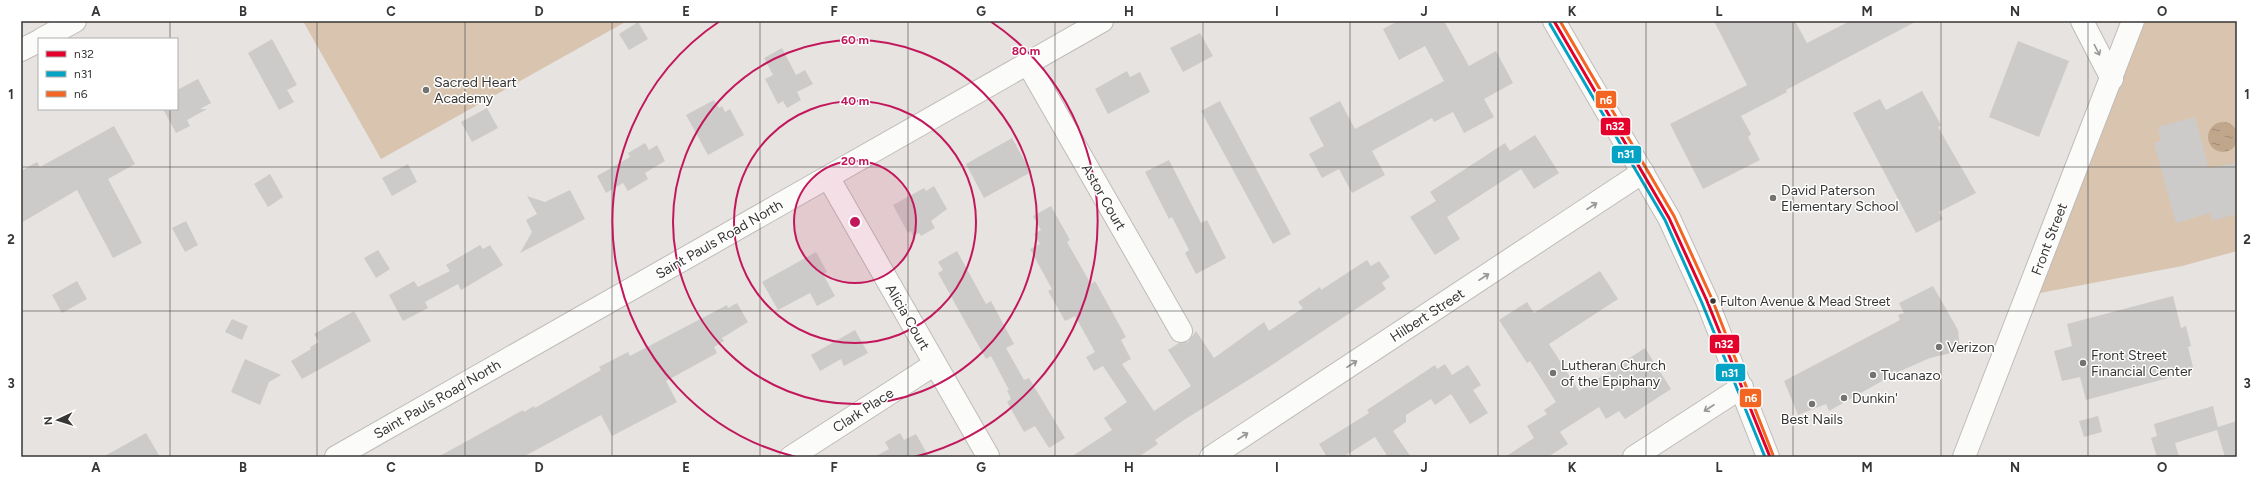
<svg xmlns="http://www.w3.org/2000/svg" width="2258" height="478" font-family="Figtree,sans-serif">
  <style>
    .green { fill: #d8c4af }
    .water { fill: url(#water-ripples) }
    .building { fill: #cdcbc9 }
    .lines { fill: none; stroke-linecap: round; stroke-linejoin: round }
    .minor-casing { stroke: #bfbcba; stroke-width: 24 }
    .tertiary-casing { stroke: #bfbcba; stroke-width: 24 }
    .primary-casing { stroke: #bfbcba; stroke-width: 24 }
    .minor { stroke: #fbfbfa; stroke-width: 22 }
    .tertiary { stroke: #fbfbfa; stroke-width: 22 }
    .primary { stroke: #fbfbfa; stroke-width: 22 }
    .bus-1-casing { stroke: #fff; stroke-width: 6 }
    .bus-2-casing { stroke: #fff; stroke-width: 6 }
    .bus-3-casing { stroke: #fff; stroke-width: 6 }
    .bus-1 { stroke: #e4002b; stroke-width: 3 }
    .bus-2 { stroke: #03a3c6; stroke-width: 3 }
    .bus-3 { stroke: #f26522; stroke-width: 3 }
    .oneway { stroke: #9a9897 }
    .grid { fill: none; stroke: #383634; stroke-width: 1; stroke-opacity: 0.55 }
    .ring { fill: none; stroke: #c2185b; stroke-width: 2 }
    .poi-dot { fill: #757370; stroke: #fff; stroke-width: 1.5 }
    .bus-dot { fill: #383634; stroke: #fff; stroke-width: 1.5 }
    .labels { text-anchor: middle; stroke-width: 3; stroke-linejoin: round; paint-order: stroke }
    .bus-label { font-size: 13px; fill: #383634; stroke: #fff; text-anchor: start }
    .poi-label { font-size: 14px; fill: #383634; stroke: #fff; text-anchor: start }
    .street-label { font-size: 14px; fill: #383634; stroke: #fff }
    .centre { fill: #c2185b; stroke: #fff; stroke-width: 2 }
    .ring-label { font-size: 12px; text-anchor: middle; font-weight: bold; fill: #c2185b; stroke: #fff; stroke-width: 3; stroke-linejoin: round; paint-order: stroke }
    .line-badge { stroke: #fff; stroke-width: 1.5 }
    .badge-label { font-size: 11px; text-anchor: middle; font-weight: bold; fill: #fff }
    .neatline { fill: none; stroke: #383634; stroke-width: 1.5 }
    .grid-label { font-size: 13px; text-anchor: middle; font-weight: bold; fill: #383634 }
  </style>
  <defs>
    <pattern id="water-ripples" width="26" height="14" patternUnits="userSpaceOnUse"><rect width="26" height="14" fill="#c0a78c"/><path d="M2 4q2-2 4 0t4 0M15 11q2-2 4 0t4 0" fill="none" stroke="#9d8973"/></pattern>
  </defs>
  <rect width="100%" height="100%" fill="#e6e3e0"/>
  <path class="green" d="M303 21H627L381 159Z
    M2138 21H2237V251L2182 266 2029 295Z"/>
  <path class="water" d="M2208 137a15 15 0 1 1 30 0a15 15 0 1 1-30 0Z"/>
  <path class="building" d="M1398 21H1444L1469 66 1496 51 1513 83 1484 99 1494 117 1464 133 1453 112 1434 122 1432 118 1372 151 1385 175 1352 193 1339 169 1322 178 1309 154 1324 146 1309 118 1340 101 1355 129 1444 81 1425 46 1399 60 1383 29Z
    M1714 21H1795L1807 43 1850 21H1917L1786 90 1787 92 1741 116 1751 134 1748 137 1760 160 1703 189 1670 124 1747 85Z
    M638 22 648 39 629 50 619 34Z
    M1200 33 1213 56 1183 72 1170 48Z
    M272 39 297 85 287 90 294 102 279 110 248 53Z
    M2018 41 2069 61 2039 137 1989 117Z
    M782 48 796 75 805 70 813 84 797 92 801 100 787 108 783 101 778 104 765 79 773 75 764 58Z
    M1127 71 1130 77 1140 72 1150 92 1108 114 1095 89Z
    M198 79 211 103 200 109H207L187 120 190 126 176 133 163 109H177V90Z
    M1922 91 1941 125 1938 127 1976 193 1939 212 1943 219 1916 233 1853 113 1880 99 1886 110Z
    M714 100 719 108 722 106 725 112 730 109 744 135 708 155 686 115Z
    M1220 101 1291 234 1273 244 1201 111Z
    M487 108 498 128 472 142 461 122Z
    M2195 117 2209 169 2237 162V214L2212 221 2210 213 2176 223 2154 143 2161 141 2158 127Z
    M114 126 135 164 108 179 142 243 113 258 77 190 21 223V171L37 162 40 167Z
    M1535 135 1559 173 1534 189 1521 169 1447 217 1460 239 1435 255 1410 217 1436 201 1430 192 1505 143 1510 151Z
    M1012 138 1031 172 984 198 966 164Z
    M645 143 649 150 657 145 665 161 645 173 648 179 628 191 623 183 606 193 597 176 630 157 628 153Z
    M1169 160 1201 223 1207 220 1226 258 1196 274 1185 253 1189 250 1172 217 1169 219 1145 172Z
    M408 164 417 182 392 196 382 178Z
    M270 174 283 197 268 207 254 184Z
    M934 186 947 209 931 221 935 228 921 236 919 233 913 236 911 231 908 233 893 205 924 188 926 191Z
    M570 190 585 219 520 253 532 232 526 220 537 214 527 196 545 202Z
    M1051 206 1070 240 1067 242 1091 284 1095 281 1126 337 1121 340 1131 359 1122 364 1154 411 1191 386 1168 350 1179 343 1188 342 1196 331 1214 358 1264 322 1269 331 1303 308 1298 302 1320 287 1321 290 1367 260 1371 266 1379 261 1390 277 1382 283 1386 289 1269 367 1184 420 1155 440 1158 444 1138 457H1071L1112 430 1104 418 1127 402 1103 366 1094 371 1086 357 1095 352 1075 316 1065 321 1048 291 1052 289 1030 249 1040 244 1034 234 1041 230 1033 216Z
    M186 221 198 245 185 252 172 228Z
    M480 245 483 249 490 245 503 265 461 290 458 284 425 302 428 308 403 321 389 295 414 281 418 287 450 271 446 265Z
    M378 250 390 269 376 278 364 258Z
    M957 251 986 304 991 301 1014 344 1006 348 1024 380 1029 378 1065 438 1049 448 1035 426 1024 432 1007 402 1011 399 1007 390H1009L991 356 986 359 938 273 943 270 938 262Z
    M816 252 827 272 823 274 835 296 817 306 810 293 778 310 762 282Z
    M1600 271 1618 299 1549 344 1579 391 1645 348 1671 389 1625 419 1619 411 1606 419 1599 407 1560 432 1568 444 1548 457H1505L1534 438 1527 426 1547 414 1544 410 1556 402 1530 361 1527 363 1499 320 1527 302 1534 313Z
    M77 281 87 299 62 313 52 295Z
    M1933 286 1958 330 1960 351 1930 358 1898 372 1829 411 1826 404 1798 415 1784 381 1900 320 1898 315 1904 313 1899 303Z
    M2173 296 2181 328 2186 326 2191 346 2188 347 2194 371 2086 400 2080 377 2062 381 2054 351 2072 346 2067 324Z
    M737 303 748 322 722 338 724 341 714 347 717 353 666 381 677 402 612 436 601 415 523 457H438L523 410 524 412 534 406 535 408 601 370 599 367 628 352 630 356 727 305 728 308Z
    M354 311 371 341 302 379 291 361 311 349 310 347 319 342 314 334Z
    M232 319 248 326 242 340 225 332Z
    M855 330 868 353 844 366 841 359 820 371 811 355Z
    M245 359 281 375 269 382 260 405 231 392Z
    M1445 364 1452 375 1468 365 1481 385 1473 390 1488 413 1470 424 1451 394 1435 405 1431 399 1406 415V422L1393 431 1411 457H1388L1375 437 1343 457H1327L1319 444 1369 413 1367 410 1435 365 1437 369Z
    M2213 406 2218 427 2237 421V457H2225L2217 430 2175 443 2179 457H2157L2151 438 2157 436 2154 424Z
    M2098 416 2102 432 2084 437 2079 421Z
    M146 433 160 457H103Z
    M900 433 904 440 916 434 929 457H874L889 449 885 442Z"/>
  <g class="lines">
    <defs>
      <path id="minor" d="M2082 21 2112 79
        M1028 64 1181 331
        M828 177 988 456
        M336 457 1102 21
        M791 457 935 364
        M1211 457 1643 172
        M1634 457 1742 387"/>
      <path id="tertiary" d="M42 39 75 21
        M21 50 39 41"/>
      <path id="primary" d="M1554 21 1669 218 1707 301 1768 457
        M1964 457 2133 21"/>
    </defs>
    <use href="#minor" class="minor-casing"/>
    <use href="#tertiary" class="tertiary-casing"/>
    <use href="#primary" class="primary-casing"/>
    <use href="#minor" class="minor"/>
    <use href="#tertiary" class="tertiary"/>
    <use href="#primary" class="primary"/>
    <defs>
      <path id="bus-1" d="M1554 21 1669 218 1707 301 1770 457"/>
      <path id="bus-2" d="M1550 24 1665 220 1702 303 1765 457"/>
      <path id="bus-3" d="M1560 21 1674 216 1712 299 1773 455"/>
    </defs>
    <use href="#bus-1" class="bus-1-casing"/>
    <use href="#bus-2" class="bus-2-casing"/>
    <use href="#bus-3" class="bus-3-casing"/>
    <use href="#bus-1" class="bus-1"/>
    <use href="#bus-2" class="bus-2"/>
    <use href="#bus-3" class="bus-3"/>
  </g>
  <defs><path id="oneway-shaft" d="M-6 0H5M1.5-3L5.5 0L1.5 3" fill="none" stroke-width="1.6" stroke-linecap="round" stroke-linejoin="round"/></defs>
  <g class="oneway">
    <use href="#oneway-shaft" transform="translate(2097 50) rotate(63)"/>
    <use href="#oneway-shaft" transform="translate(1592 206) rotate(-33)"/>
    <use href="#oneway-shaft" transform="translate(1484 277) rotate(-33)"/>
    <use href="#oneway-shaft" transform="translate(1352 364) rotate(-33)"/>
    <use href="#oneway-shaft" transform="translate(1709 408) rotate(147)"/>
    <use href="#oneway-shaft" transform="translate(1243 436) rotate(-33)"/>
  </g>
  <path class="grid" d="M170 21V39M317 21V457M465 21V457M612 21V457M760 21V457M908 21V457M1055 21V457M1203 21V457M1350 21V457M1498 21V457M1646 21V457M1793 21V457M1941 21V457M2088 21V457M170 109V457M21 167H2237M21 311H2237"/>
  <circle cx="855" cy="222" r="61" fill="#c2185b" fill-opacity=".12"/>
  <g class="ring">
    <circle cx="855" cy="222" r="61"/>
    <circle cx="855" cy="222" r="121"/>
    <circle cx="855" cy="222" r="182"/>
    <path d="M796 457A242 242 0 0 1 720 21M990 21A242 242 0 0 1 914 457"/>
  </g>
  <g class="poi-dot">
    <circle cx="426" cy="90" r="4"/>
    <circle cx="1773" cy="198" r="4"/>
    <circle cx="1939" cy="347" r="4"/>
    <circle cx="2083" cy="363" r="4"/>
    <circle cx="1553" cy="373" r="4"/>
    <circle cx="1873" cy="375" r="4"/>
    <circle cx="1844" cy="398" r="4"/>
    <circle cx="1812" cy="404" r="4"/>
  </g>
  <circle class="bus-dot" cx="1713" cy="301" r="3.5"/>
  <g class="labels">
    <g class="bus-label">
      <text x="1720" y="306">Fulton Avenue &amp; Mead Street</text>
    </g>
    <g class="poi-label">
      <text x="434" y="87">Sacred Heart<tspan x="434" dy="16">Academy</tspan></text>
      <text x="1781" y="195">David Paterson<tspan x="1781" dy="16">Elementary School</tspan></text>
      <text x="1947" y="352">Verizon</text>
      <text x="2091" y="360">Front Street<tspan x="2091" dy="16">Financial Center</tspan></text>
      <text x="1561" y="370">Lutheran Church<tspan x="1561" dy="16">of the Epiphany</tspan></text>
      <text x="1881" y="380">Tucanazo</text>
      <text x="1852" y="403">Dunkin'</text>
      <text x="1812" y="424" text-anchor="middle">Best Nails</text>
    </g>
    <g class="street-label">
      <text transform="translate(1104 197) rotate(60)" y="5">Astor Court</text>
      <text transform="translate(719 239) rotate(-30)" y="5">Saint Pauls Road North</text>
      <text transform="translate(2049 239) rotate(-69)" y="5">Front Street</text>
      <text transform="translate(1427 315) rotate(-33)" y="5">Hilbert Street</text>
      <text transform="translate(908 317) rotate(60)" y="5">Alicia Court</text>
      <text transform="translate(437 399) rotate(-30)" y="5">Saint Pauls Road North</text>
      <text transform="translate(863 410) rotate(-33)" y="5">Clark Place</text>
    </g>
  </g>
  <circle cx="855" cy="222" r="6" class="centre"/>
  <g class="ring-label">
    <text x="855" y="44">60 m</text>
    <text x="1026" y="55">80 m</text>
    <text x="855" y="105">40 m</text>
    <text x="855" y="165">20 m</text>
  </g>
  <g class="line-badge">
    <rect x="1595" y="90" width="22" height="19" rx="4" fill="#f26522"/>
    <rect x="1600" y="117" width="31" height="19" rx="4" fill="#e4002b"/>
    <rect x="1611" y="145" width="31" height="19" rx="4" fill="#03a3c6"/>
    <rect x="1709" y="334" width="31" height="20" rx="4" fill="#e4002b"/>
    <rect x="1715" y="363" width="31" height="19" rx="4" fill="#03a3c6"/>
    <rect x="1739" y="388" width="23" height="20" rx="4" fill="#f26522"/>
  </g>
  <g class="badge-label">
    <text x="1606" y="104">n6</text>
    <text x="1615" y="130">n32</text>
    <text x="1626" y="158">n31</text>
    <text x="1724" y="348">n32</text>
    <text x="1730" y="377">n31</text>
    <text x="1751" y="402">n6</text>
  </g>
  <rect width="2258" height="478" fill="none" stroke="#ffffff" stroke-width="44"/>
  <rect x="38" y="38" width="140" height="72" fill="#ffffff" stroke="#afafae"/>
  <rect x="46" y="51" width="20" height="6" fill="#e4002b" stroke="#afafae"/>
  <text x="74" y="58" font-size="12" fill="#383634">n32</text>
  <rect x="46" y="71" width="20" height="6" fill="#03a3c6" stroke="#afafae"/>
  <text x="74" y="78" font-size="12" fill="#383634">n31</text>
  <rect x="46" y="91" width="20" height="6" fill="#f26522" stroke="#afafae"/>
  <text x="74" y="98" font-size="12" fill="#383634">n6</text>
  <g transform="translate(58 420) rotate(266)" stroke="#ffffff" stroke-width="3" paint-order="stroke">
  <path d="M0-3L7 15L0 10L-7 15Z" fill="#383634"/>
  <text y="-6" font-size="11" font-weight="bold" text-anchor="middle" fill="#383634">N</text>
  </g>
  <rect x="22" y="22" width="2214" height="434" class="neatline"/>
  <g class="grid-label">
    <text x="96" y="16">A</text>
    <text x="243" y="16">B</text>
    <text x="391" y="16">C</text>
    <text x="539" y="16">D</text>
    <text x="686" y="16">E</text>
    <text x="834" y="16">F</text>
    <text x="981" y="16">G</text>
    <text x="1129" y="16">H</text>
    <text x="1277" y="16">I</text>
    <text x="1424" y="16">J</text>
    <text x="1572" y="16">K</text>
    <text x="1719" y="16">L</text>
    <text x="1867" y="16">M</text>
    <text x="2015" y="16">N</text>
    <text x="2162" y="16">O</text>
    <text x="11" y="99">1</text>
    <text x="2247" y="99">1</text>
    <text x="11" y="244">2</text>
    <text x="2247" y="244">2</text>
    <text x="11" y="388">3</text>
    <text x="2247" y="388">3</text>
    <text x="96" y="472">A</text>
    <text x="243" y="472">B</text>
    <text x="391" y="472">C</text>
    <text x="539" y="472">D</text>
    <text x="686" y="472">E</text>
    <text x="834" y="472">F</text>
    <text x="981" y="472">G</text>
    <text x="1129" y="472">H</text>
    <text x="1277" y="472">I</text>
    <text x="1424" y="472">J</text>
    <text x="1572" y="472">K</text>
    <text x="1719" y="472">L</text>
    <text x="1867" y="472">M</text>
    <text x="2015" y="472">N</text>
    <text x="2162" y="472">O</text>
  </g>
</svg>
